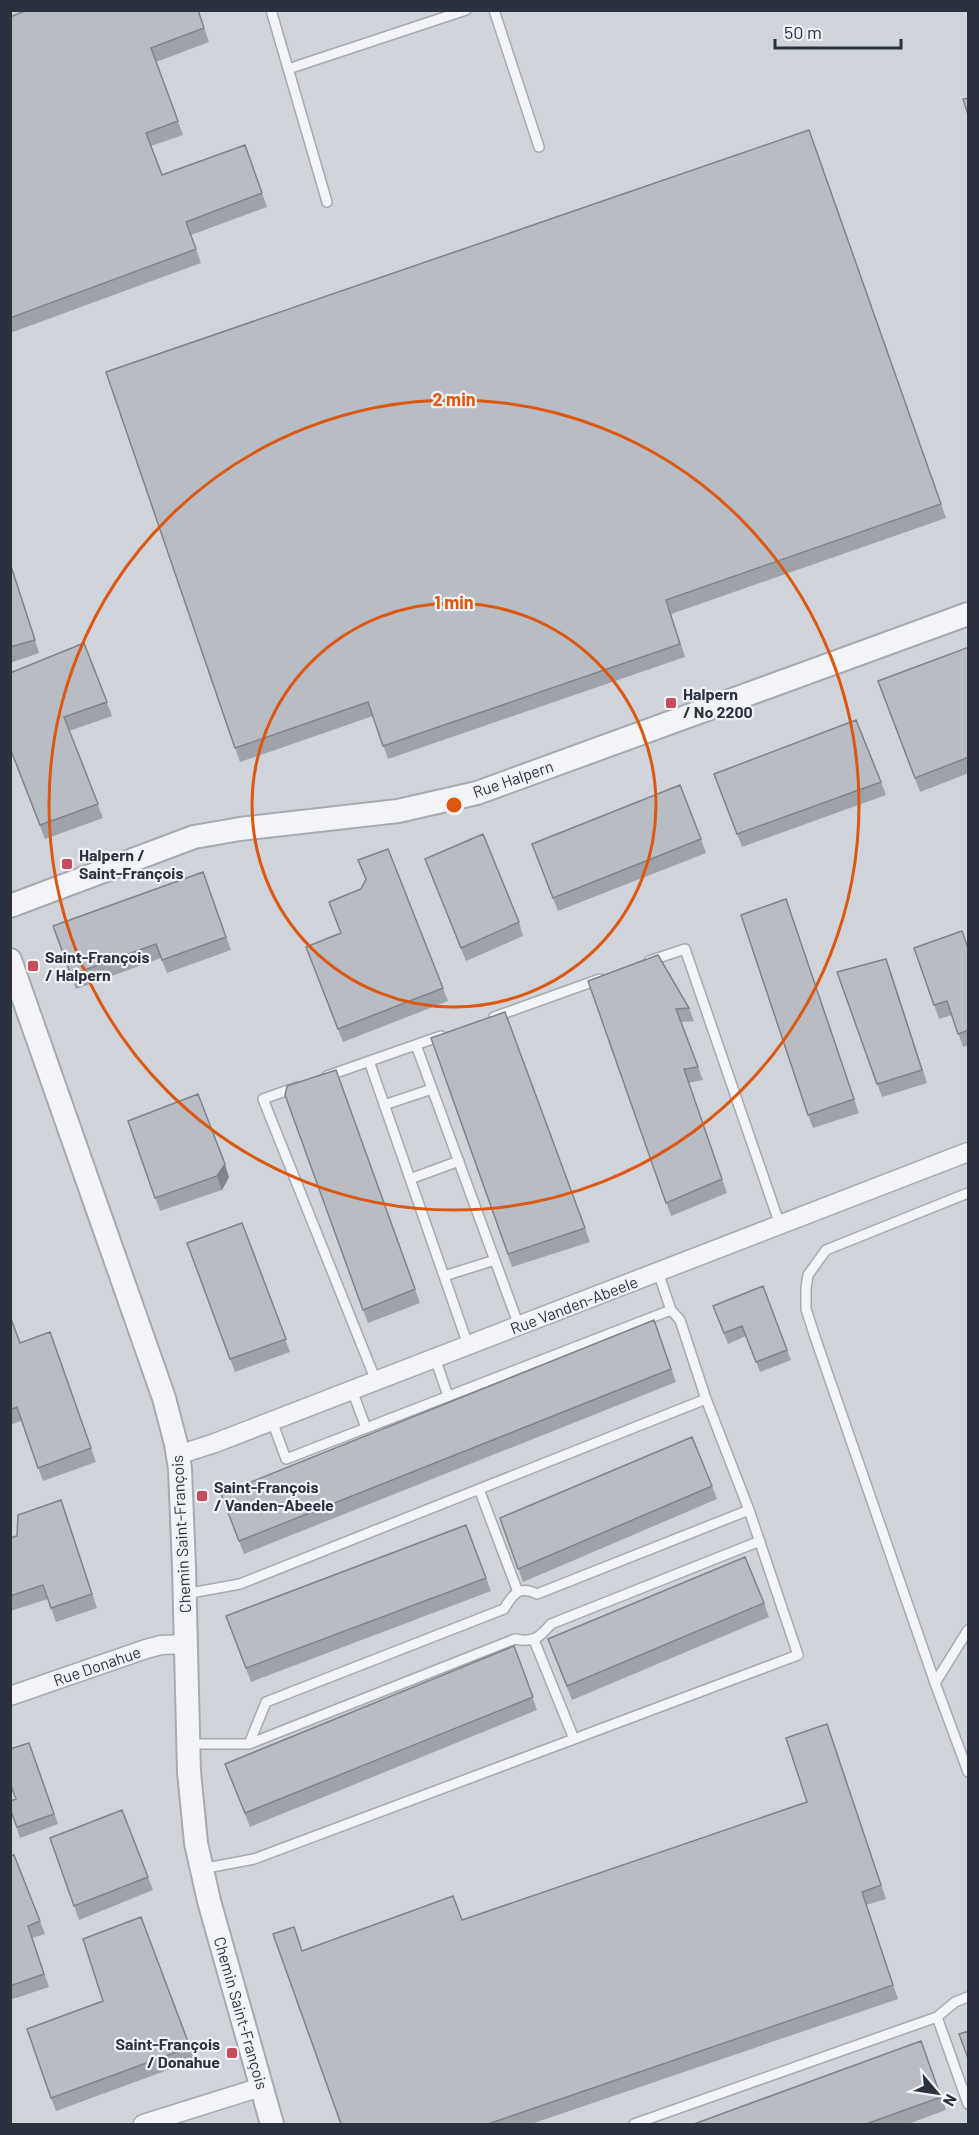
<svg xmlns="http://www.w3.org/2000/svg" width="979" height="2135" font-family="Barlow,sans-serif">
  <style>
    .built { fill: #cfd3da }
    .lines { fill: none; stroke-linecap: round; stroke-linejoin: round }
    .service-casing { stroke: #a6abb3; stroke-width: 12 }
    .minor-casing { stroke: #a6abb3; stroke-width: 21 }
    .tertiary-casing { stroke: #a6abb3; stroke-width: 26 }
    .service { stroke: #f3f4f7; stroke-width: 9 }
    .minor { stroke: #f3f4f7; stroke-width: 18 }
    .tertiary { stroke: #f3f4f7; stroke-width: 22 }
    .wall { fill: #9ea3a9 }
    .shaded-wall { fill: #81848a }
    .building { fill: #b8bdc5; stroke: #81848a; stroke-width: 1.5 }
    .ring { fill: none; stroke: #de570f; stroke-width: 3 }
    .poi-dot { fill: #c74c5c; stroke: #f0f2f6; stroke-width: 2 }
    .labels { text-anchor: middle; stroke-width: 4.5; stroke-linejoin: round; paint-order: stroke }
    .poi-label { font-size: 16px; font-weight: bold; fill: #2a313f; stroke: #f0f2f6; text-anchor: start }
    .street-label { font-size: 16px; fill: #2a313f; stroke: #f0f2f6 }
    .centre { fill: #de570f; stroke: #f0f2f6; stroke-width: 3 }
    .ring-label { font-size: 18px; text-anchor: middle; font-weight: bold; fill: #de570f; stroke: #f0f2f6; stroke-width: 4.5; stroke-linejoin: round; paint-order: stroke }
  </style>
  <rect width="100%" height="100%" fill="#e1e4e9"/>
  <path class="built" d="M11 11H968V2124H11Z"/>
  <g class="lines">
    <defs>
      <path id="service" d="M271 10 327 202
        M494 10 539 147
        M288 69 466 10
        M649 961 685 949 780 1225
        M494 1017 600 979
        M416 1045 519 1326
        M369 1061 468 1345
        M327 1076 441 1036
        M297 1087 263 1099 376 1381
        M384 1105 432 1089
        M410 1179 459 1161
        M968 1193 826 1250 808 1275 806 1288V1309L815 1337 935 1683 968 1772
        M444 1276 495 1260
        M671 1310 680 1320 706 1399 749 1510
        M435 1358 448 1396
        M352 1390 366 1428
        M272 1421 286 1459 671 1310 658 1272
        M479 1489 518 1592
        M185 1594 240 1584 706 1399
        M534 1640 574 1739
        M935 1683 968 1630
        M189 1744H249L515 1639C534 1643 540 1637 551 1624L760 1541
        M201 1869 254 1859 798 1655 749 1510 537 1594C519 1585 513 1594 504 1609L266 1702 249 1744
        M937 2017 955 2002 968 1997
        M634 2124 937 2017 968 2104"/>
      <path id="minor" d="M178 1455 215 1443 968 1152
        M10 1696 146 1649 161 1645 186 1644
        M143 2124 261 2087"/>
      <path id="tertiary" d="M10 906 194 837 240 829 398 811 477 793 968 614
        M10 960 164 1398 176 1444 180 1469 184 1567 189 1772 196 1843 209 1901 272 2124"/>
    </defs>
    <use href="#service" class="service-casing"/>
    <use href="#minor" class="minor-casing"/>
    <use href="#tertiary" class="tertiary-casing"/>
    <use href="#service" class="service"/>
    <use href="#minor" class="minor"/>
    <use href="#tertiary" class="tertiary"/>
  </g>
  <path class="wall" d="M198 10 209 42 156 62 183 135 151 146 162 175 245 145 267 207 191 235 201 263 10 333V17Z
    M809 130 946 518 671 614 685 657 388 759 373 716 240 762 106 372Z
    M10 561 39 653 10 663Z
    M84 643 112 716 69 731 103 818 45 839 10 748Z
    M969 647V773L920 792 878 681Z
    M714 774 881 782 886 795 742 847Z
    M701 839 706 853 558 911 532 844Z
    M388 849 448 1001 343 1042 306 947 341 933Z
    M425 859 519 922 523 936 466 961Z
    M203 872 231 950 167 973 161 958 76 989 53 926Z
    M786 899 859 1113 813 1128 808 1115Z
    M914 948 969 950V1045L963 1047 952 1015 939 1019Z
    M837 972H891L927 1083 882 1097Z
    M588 981 689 1008 694 1021 681 1022 703 1080 688 1083 727 1193 671 1216Z
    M505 1012 590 1242 512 1267 431 1038Z
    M336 1070 420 1303 368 1323 285 1095Z
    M128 1121 229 1177 222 1190 160 1211Z
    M242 1223 290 1352 235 1372 187 1243Z
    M763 1286 791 1360 760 1372 746 1336 728 1344 713 1306Z
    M10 1316 20 1343 50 1332 96 1462 43 1481 21 1421 10 1425Z
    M654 1320 676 1382 244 1554 221 1494Z
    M712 1486 717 1499 523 1582 500 1518Z
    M66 1514 97 1608 56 1622 48 1599 10 1611V1538Z
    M466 1525 491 1591 251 1682 226 1616Z
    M764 1603 769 1617 572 1700 553 1653Z
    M514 1646 537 1710 250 1827 225 1764Z
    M827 1724 886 1899 866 1905 898 1999 531 2124H341L302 1950 462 1920 807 1802Z
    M29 1743 58 1824 20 1838 10 1809 16 1799Z
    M122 1810 153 1890 79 1920 50 1838Z
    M14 1855 45 1934 32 1938 49 1987 10 2000V1856Z
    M141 1917 195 2060 56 2111 51 2098 103 2001Z
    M921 2041 946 2110 908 2124H694Z"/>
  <path class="shaded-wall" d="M225 1164 229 1177 222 1190 217 1176Z"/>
  <path class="building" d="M27 10H198L204 28 151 48 178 121 146 133 162 175 245 145 262 193 186 222 196 249 10 318V17Z
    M969 98V118L963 99Z
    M809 130 941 504 666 600 680 644 383 746 368 702 235 748 106 372Z
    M10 563 35 640 10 647Z
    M84 643 107 702 64 717 98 804 40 825 10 748V673Z
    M969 647V757L915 778 878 681Z
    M856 720 881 782 737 834 714 774Z
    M680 785 701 839 553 898 532 844Z
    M483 834 519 922 461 948 425 859Z
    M388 849 443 988 338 1029 306 947 341 933 329 902 361 889 366 879 358 860Z
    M203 872 226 937 162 960 156 944 71 975 53 926Z
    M786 899 854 1099 808 1115 741 915Z
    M962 931 969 951V1030L958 1034 947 1001 934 1005 914 948Z
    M658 955 689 1008 676 1009 698 1067 684 1069 722 1179 666 1203 588 981Z
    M886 959 922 1070 877 1084 837 972Z
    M505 1012 585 1228 508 1254 431 1038Z
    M336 1070 415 1289 363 1310 285 1095 287 1086Z
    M198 1094 225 1164 217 1176 155 1198 128 1121Z
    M242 1223 286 1339 230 1359 187 1243Z
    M763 1286 787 1350 756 1362 742 1326 724 1333 713 1306Z
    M10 1316 20 1343 50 1332 91 1448 38 1468 17 1407 10 1410Z
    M654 1320 671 1369 239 1541 221 1494Z
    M692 1437 712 1486 518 1569 500 1518Z
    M61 1500 92 1594 51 1608 43 1585 10 1596V1538L17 1536 18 1515Z
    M466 1525 486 1578 246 1668 226 1616Z
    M745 1557 764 1603 567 1686 548 1639Z
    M514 1646 533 1697 245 1813 225 1764Z
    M827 1724 881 1885 862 1892 893 1985 488 2124H341L273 1934 294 1927 302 1951 453 1896 462 1920 807 1802 786 1738Z
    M29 1743 54 1814 17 1827 10 1809V1801L16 1799 10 1783V1749Z
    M122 1810 148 1877 74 1906 50 1838Z
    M14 1855 40 1921 28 1926 44 1974 10 1986V1856Z
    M141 1917 190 2047 51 2098 27 2029 103 2001 83 1939Z
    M969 2031V2061L959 2034Z
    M921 2041 941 2097 866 2124H694Z"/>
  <g class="ring">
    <circle cx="454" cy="805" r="202"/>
    <circle cx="454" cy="805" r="405"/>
  </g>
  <g class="poi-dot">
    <rect x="665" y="697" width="12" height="12" rx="3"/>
    <rect x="61" y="858" width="12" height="12" rx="3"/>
    <rect x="27" y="960" width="12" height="12" rx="3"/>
    <rect x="196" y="1490" width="12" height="12" rx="3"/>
    <rect x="226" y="2047" width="12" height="12" rx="3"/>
  </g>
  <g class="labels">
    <g class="poi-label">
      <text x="683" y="700">Halpern<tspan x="683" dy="18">/ No 2200</tspan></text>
      <text x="79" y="861">Halpern /<tspan x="79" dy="18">Saint-François</tspan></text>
      <text x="45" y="963">Saint-François<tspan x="45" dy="18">/ Halpern</tspan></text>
      <text x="214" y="1493">Saint-François<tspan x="214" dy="18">/ Vanden-Abeele</tspan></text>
      <text x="220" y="2050" text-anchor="end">Saint-François<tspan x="220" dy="18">/ Donahue</tspan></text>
    </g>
    <g class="street-label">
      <text transform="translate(513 779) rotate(-19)" y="6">Rue Halpern</text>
      <text transform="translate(574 1305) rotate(-21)" y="6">Rue Vanden-Abeele</text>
      <text transform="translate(181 1534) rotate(-93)" y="6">Chemin Saint-François</text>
      <text transform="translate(97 1666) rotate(-19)" y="6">Rue Donahue</text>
      <text transform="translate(241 2013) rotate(74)" y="6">Chemin Saint-François</text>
    </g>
  </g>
  <circle cx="454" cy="805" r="9" class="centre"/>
  <g class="ring-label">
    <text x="454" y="406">2 min</text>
    <text x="454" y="609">1 min</text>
  </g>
  <rect width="979" height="2135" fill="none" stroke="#2a313f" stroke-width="24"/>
  <g transform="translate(937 2093) rotate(119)" stroke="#f0f2f6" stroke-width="4.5" paint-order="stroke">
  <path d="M0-4.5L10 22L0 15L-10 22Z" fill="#2a313f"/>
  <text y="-9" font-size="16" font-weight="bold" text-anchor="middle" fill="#2a313f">N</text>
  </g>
  <path d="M775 39v9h126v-9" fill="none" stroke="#2a313f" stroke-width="3"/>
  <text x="784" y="39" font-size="18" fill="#2a313f" stroke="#f0f2f6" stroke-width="4.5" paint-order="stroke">50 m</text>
</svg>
